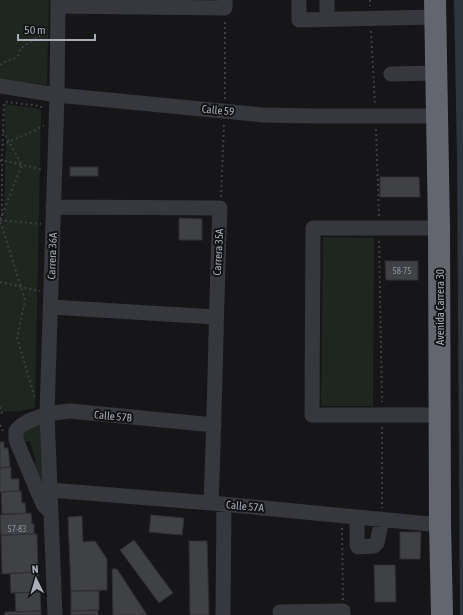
<svg xmlns="http://www.w3.org/2000/svg" width="463" height="615" font-family="'Asap Condensed',sans-serif">
  <style>
    .green { fill: #1e261f }
    .water { fill: #2c353c }
    .building { fill: #404145; stroke: #303034 }
    .lines { fill: none; stroke-linecap: round; stroke-linejoin: round }
    .path { stroke: #3d3f44; stroke-width: 2; stroke-dasharray: 2 3; stroke-linecap: butt }
    .minor { stroke: #37383d; stroke-width: 15 }
    .highway { stroke: #63666e; stroke-width: 22 }
    .labels { text-anchor: middle; stroke-width: 4; stroke-linejoin: round; paint-order: stroke }
    .number-label { font-size: 9px; fill: #8e929b }
    .street-label { font-size: 11px; fill: #a8adb8; stroke: #111113 }
  </style>
  <rect width="100%" height="100%" fill="#161618"/>
  <path class="green" d="M0 0H49L47 85 0 79Z
    M4 104 41 109 35 408 20 411 0 412V223L4 217 6 140Z
    M323 237 374 238 373 406H321Z
    M40 424 43 495 33 463 36 462 30 441H23L20 432Z"/>
  <path class="water" d="M454 0H463V615H460L457 159Z"/>
  <path class="building" d="M70 167H98V176H70Z
    M380 177H419L420 197H380Z
    M179 218 202 219V240H179Z
    M385 261H418V280H386Z
    M0 442H4V448H8L10 467 0 468Z
    M11 467V479H19V491L0 492V468Z
    M21 491 22 503H25L26 513 2 514 1 492Z
    M31 513 32 524H34V534L1 535 0 515Z
    M151 515 184 518 182 535 149 532Z
    M82 516 83 542 95 541 107 559V590L71 591 68 517Z
    M400 532H421L420 559H400Z
    M34 534H37L38 572 2 574 1 535Z
    M134 540 173 593 159 603 120 550Z
    M189 541H207L209 615H190Z
    M374 565H395L396 602H375Z
    M112 569H117L147 615H113Z
    M38 572 40 592 11 593 10 573Z
    M71 591H99V610L71 611Z
    M40 592 41 611 16 612 15 593Z
    M98 610V615H71V611Z
    M41 611V615H5V612Z"/>
  <g class="lines">
    <path class="path" d="M370 0V6
      M371 31 375 104
      M0 65C7 60 12 60 18 56L20 49 45 32
      M225 99V20
      M376 129 379 216
      M3 131 22 165 0 220 25 300 17 338 35 398
      M2 145 44 126
      M0 161 2 160 43 170
      M221 197 224 124
      M2 216V160L4 103 7 102 40 106 44 109
      M0 220 41 224
      M379 241 382 402
      M0 282 40 291
      M0 407 2 414
      M0 425 3 431
      M382 427V508
      M342 528 343 600"/>
    <path class="minor" d="M299 0V20L435 17
      M58 6 225 8V0
      M327 19V0
      M391 74 436 73
      M0 86 57 95 263 115 314 116H437
      M53 207 220 208C216 307 215 405 211 503
      M439 228H313L312 415H441
      M51 307 215 317
      M50 490 211 503 440 525
      M50 512 43 504 16 440V431C25 418 55 412 70 411L214 425
      M357 517V545L358 547 374 546 377 543 382 519
      M280 612 343 611V615
      M55 615 47 414 57 95 58 0
      M223 615 224 504"/>
    <path class="highway" d="M435 0 439 228 440 525 442 615"/>
  </g>
  <g class="labels">
    <g class="number-label">
      <text x="402" y="274">58-75</text>
      <text x="17" y="532">57-83</text>
    </g>
    <g class="street-label">
      <text transform="translate(218 110) rotate(5)" y="4">Calle 59</text>
      <text transform="translate(218 252) rotate(-87)" y="4">Carrera 35A</text>
      <text transform="translate(52 256) rotate(-88)" y="4">Carrera 36A</text>
      <text transform="translate(440 307) rotate(-90)" y="4">Avenida Carrera 30</text>
      <text transform="translate(113 416) rotate(5)" y="4">Calle 57B</text>
      <text transform="translate(245 506) rotate(5)" y="4">Calle 57A</text>
    </g>
  </g>
  <g transform="translate(36 579) rotate(355)" stroke="#111113" stroke-width="3" paint-order="stroke">
  <path d="M0-3L7 15L0 10L-7 15Z" fill="#a8adb8"/>
  <text y="-6" font-size="11" font-weight="bold" text-anchor="middle" fill="#a8adb8">N</text>
  </g>
  <path d="M18 34v6h77v-6" fill="none" stroke="#a8adb8" stroke-width="2"/>
  <text x="24" y="34" font-size="12" fill="#a8adb8" stroke="#111113" stroke-width="3" paint-order="stroke">50 m</text>
</svg>
